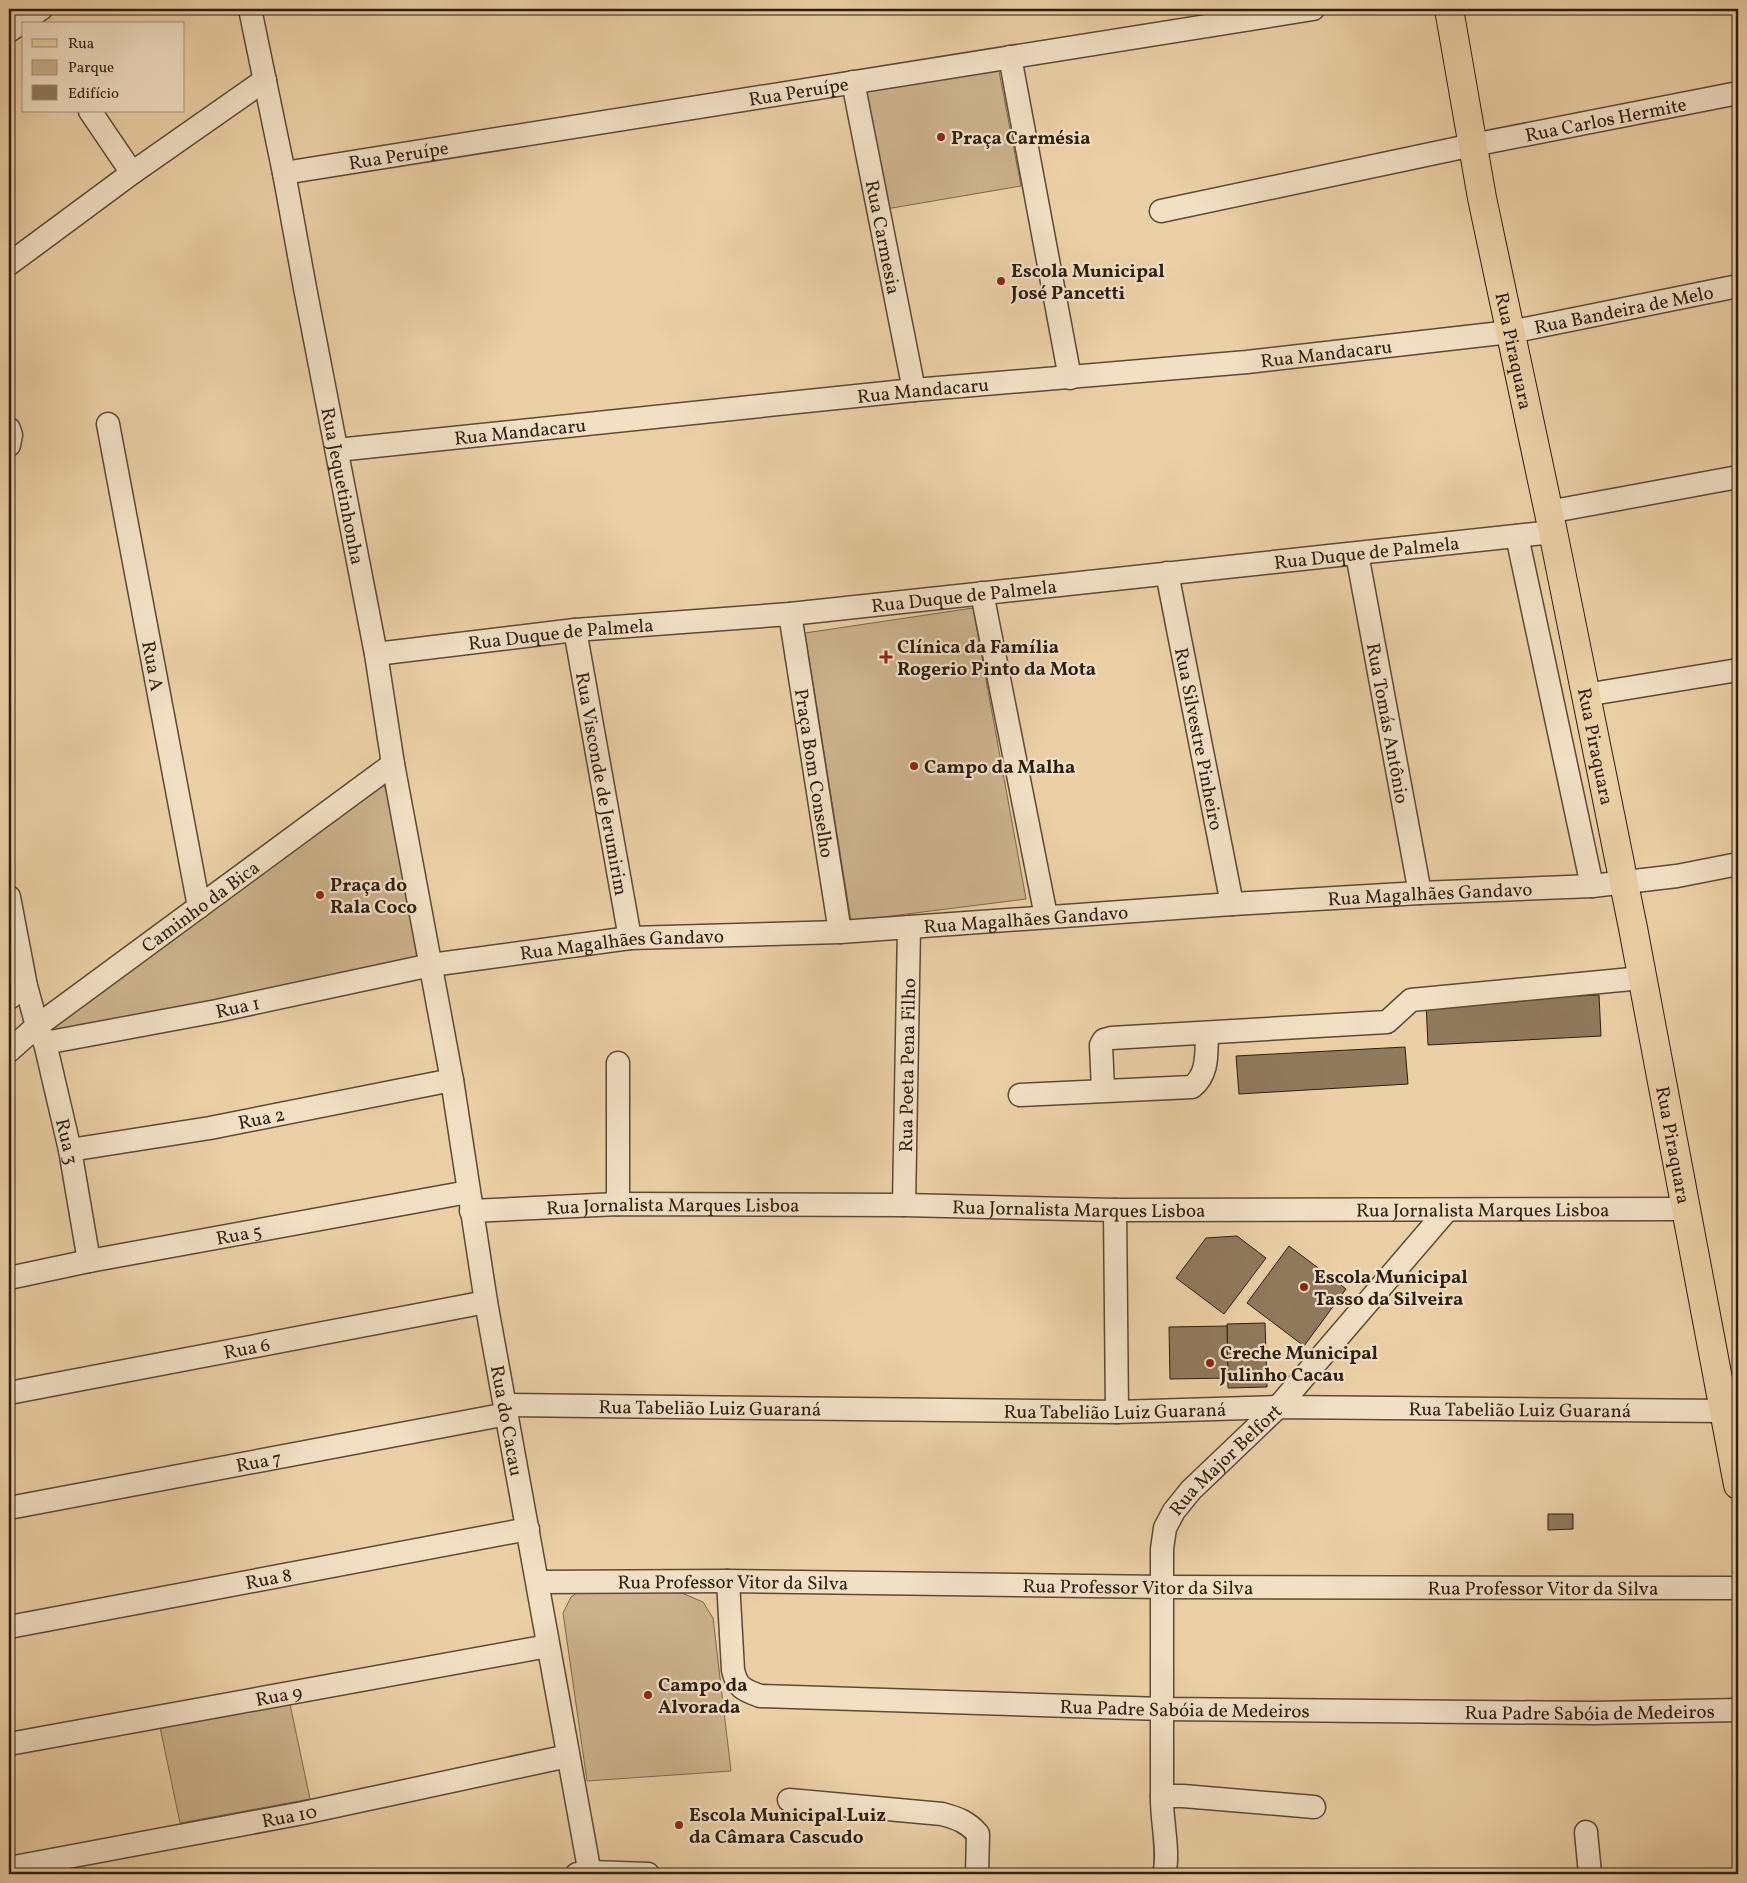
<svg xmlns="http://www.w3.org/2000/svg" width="1747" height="1883" font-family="Vollkorn,serif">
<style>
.green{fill:#cbb28c;stroke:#7c684c}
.building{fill:#907a5c;stroke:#2d1d0b}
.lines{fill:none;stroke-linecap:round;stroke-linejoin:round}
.minor-casing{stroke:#5c4a32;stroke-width:25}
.major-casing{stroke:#2d1d0b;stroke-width:30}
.minor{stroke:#f2e0c5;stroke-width:22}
.major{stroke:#ebd0a6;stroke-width:28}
.poi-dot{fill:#8f2418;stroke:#f2e0c5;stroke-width:2}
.labels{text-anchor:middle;stroke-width:4.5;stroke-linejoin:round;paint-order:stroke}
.street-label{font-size:19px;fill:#2d1d0b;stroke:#f2e0c5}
.poi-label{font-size:19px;font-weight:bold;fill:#2d1d0b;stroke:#f2e0c5;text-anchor:start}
</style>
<rect width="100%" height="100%" fill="#ebd0a6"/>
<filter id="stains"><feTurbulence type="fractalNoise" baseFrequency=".004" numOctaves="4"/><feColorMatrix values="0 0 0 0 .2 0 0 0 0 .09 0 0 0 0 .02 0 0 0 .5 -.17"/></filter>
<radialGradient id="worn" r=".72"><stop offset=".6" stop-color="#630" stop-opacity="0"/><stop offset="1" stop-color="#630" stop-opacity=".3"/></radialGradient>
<g class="green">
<polygon points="998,66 1021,186 886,209 860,88"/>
<polygon points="973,608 1026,899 851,921 805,633"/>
<polygon points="384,784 404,852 424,961 65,1033 50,1024"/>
<polygon points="584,1588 682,1593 703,1602 713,1618 731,1771 587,1781 563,1613 571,1597"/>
<polygon points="290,1704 310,1799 180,1823 160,1727"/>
</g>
<g class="building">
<polygon points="1599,995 1601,1036 1428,1045 1426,1003"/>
<polygon points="1405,1047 1408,1084 1239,1094 1236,1056"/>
<polygon points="1237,1236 1266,1258 1224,1314 1176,1278 1206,1238"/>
<polygon points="1289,1246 1346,1289 1304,1346 1247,1303"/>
<polygon points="1265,1323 1267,1387 1228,1388 1227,1324"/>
<polygon points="1227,1326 1228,1378 1170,1379 1169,1327"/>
<polygon points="1548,1514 1573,1514 1573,1529 1548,1530"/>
</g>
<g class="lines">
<g class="minor-casing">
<g id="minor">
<path id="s1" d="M250 9 284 173 305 288 376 654 393 764 452 1080 486 1302 590 1874"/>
<polyline points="9,31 41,9"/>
<polyline points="1010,57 1070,378"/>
<path id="s2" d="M853 82 914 390"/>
<polyline points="90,111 132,173"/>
<path id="s3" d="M284 173 1313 9"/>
<path id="s4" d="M1161 211 1473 145 1738 93"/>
<polyline points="9,264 132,173 265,80"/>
<path id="s5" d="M108 424 199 907"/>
<polyline points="9,429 11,435 9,445"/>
<path id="s6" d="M337 450 914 390 1247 362 1510 332 1738 286"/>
<polyline points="1548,512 1738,477"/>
<polyline points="1517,536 1592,886"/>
<path id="s7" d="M1357 554 1420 893"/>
<path id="s8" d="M1167 573 1232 904"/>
<polyline points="982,593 1046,916"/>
<path id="s9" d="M790 614 840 932"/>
<path id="s10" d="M575 630 630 938"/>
<path id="s11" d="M376 654 575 630 790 614 1553 532"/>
<polyline points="1585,695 1738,670"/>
<path id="s12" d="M9 897 26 986 37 1026 45 1043 70 1150 89 1261"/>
<polyline points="9,998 26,986"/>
<path id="s13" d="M45 1043 217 1011 431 965 630 938 840 932 1232 904 1420 893 1592 886 1677 876 1738 864"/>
<path id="s14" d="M9 1051 37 1026 393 764"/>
<polyline points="1103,1090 1101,1045 1104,1040 1111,1038 1387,1022 1411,1000 1642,978"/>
<path d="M1020 1095 1192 1087C1209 1074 1206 1052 1207 1033"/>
<path id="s15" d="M70 1150 210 1128 452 1080"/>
<polyline points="618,1204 618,1063"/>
<path id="s16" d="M904 1205 909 927"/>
<polyline points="1115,1210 1117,1412"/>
<path id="s17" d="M471 1211 618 1204 904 1205 1115 1210 1686 1209"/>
<path id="s18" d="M9 1278 89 1261 468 1192"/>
<path id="s19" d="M9 1393 486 1302"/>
<path id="s20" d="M505 1405 1117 1412 1278 1407 1724 1411"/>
<path id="s21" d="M9 1508 507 1414"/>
<path id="s22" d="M728 1581 733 1670C737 1688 744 1690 760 1696L1162 1709 1593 1713 1738 1710"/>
<path id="s23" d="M538 1582 728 1581 1162 1587 1738 1588"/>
<path id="s24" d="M9 1627 528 1529"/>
<path id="s25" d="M9 1744 548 1646"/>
<path id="s26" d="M1162 1796V1549L1165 1528 1174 1511 1191 1490 1278 1407 1447 1210"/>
<path d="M789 1800 942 1814C957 1818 968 1822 978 1834L977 1874"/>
<polyline points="1586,1832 1590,1874"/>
<path id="s27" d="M9 1868 303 1813 568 1756"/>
<polyline points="577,1874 590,1872 648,1874"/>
<path d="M1164 1874C1170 1853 1161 1819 1162 1796H1183L1314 1807"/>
</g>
</g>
<g class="major-casing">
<g id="major">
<path id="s28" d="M1449 9 1482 198 1553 532 1633 928 1738 1485"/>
</g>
</g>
<use href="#minor" class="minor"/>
<use href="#major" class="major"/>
</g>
<g class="poi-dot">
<circle cx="941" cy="137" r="5"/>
<circle cx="1001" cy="281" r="5"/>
<path d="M883.5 649.5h5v5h5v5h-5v5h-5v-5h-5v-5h5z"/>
<circle cx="914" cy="766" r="5"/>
<circle cx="320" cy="895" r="5"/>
<circle cx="1304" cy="1287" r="5"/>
<circle cx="1210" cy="1363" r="5"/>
<circle cx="648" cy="1695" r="5"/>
<circle cx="679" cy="1825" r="5"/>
</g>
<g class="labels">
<g class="street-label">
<text dy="7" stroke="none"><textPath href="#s3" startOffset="521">Rua Peruípe</textPath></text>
<text dy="7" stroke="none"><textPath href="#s4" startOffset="454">Rua Carlos Hermite</textPath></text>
<text dy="7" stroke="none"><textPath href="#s3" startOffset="116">Rua Peruípe</textPath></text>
<text dy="7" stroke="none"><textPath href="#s2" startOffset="158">Rua Carmesia</textPath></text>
<text dy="7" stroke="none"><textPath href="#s6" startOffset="1295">Rua Bandeira de Melo</textPath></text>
<text dy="7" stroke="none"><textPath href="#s28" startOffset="348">Rua Piraquara</textPath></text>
<text dy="7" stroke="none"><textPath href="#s6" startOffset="994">Rua Mandacaru</textPath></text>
<text dy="7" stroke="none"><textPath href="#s6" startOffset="589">Rua Mandacaru</textPath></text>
<text dy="7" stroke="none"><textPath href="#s6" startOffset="184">Rua Mandacaru</textPath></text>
<text dy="7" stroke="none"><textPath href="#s1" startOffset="486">Rua Jequetinhonha</textPath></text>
<text dy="7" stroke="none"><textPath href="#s11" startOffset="996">Rua Duque de Palmela</textPath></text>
<text dy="7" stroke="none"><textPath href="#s11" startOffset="591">Rua Duque de Palmela</textPath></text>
<text dy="7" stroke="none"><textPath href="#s11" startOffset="186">Rua Duque de Palmela</textPath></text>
<text dy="7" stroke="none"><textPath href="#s5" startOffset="246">Rua A</textPath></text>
<text dy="7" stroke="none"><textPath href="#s7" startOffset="172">Rua Tomás Antônio</textPath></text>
<text dy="7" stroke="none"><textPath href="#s8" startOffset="169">Rua Silvestre Pinheiro</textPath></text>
<text dy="7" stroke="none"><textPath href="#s28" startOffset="752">Rua Piraquara</textPath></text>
<text dy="7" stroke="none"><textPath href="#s9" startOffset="161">Praça Bom Conselho</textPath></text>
<text dy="7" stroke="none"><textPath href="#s10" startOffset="156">Rua Visconde de Jerumirim</textPath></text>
<text dy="7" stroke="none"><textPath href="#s13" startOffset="1396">Rua Magalhães Gandavo</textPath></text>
<text dy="7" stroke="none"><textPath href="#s14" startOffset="240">Caminho da Bica</textPath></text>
<text dy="7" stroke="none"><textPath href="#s13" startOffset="991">Rua Magalhães Gandavo</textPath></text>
<text dy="7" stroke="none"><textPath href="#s13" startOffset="586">Rua Magalhães Gandavo</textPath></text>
<text dy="7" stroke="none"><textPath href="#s13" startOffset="196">Rua 1</textPath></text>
<text dy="7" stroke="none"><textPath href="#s16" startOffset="140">Rua Poeta Pena Filho</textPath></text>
<text dy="7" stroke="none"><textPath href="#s15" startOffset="194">Rua 2</textPath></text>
<text dy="7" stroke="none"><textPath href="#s12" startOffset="252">Rua 3</textPath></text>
<text dy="7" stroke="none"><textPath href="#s28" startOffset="1158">Rua Piraquara</textPath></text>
<text dy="7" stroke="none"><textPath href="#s17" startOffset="202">Rua Jornalista Marques Lisboa</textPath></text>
<text dy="7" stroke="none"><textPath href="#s17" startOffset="608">Rua Jornalista Marques Lisboa</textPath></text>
<text dy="7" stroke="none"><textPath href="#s17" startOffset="1012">Rua Jornalista Marques Lisboa</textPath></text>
<text dy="7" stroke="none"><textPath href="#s18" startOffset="234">Rua 5</textPath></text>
<text dy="7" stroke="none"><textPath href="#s19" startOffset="242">Rua 6</textPath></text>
<text dy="7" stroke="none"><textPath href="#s20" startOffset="205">Rua Tabelião Luiz Guaraná</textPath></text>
<text dy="7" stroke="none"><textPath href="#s20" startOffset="610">Rua Tabelião Luiz Guaraná</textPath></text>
<text dy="7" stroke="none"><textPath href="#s20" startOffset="1015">Rua Tabelião Luiz Guaraná</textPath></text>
<text dy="7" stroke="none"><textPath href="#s1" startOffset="1435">Rua do Cacau</textPath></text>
<text dy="7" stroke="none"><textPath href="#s26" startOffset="360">Rua Major Belfort</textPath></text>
<text dy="7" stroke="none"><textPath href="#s21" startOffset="254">Rua 7</textPath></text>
<text dy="7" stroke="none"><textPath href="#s24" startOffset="264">Rua 8</textPath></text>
<text dy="7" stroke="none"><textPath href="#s23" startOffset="195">Rua Professor Vitor da Silva</textPath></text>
<text dy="7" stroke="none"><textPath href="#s23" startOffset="600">Rua Professor Vitor da Silva</textPath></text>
<text dy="7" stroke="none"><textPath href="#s23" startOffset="1005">Rua Professor Vitor da Silva</textPath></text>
<text dy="7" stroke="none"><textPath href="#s25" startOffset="274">Rua 9</textPath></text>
<text dy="7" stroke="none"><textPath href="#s22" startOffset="554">Rua Padre Sabóia de Medeiros</textPath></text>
<text dy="7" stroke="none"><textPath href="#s22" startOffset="959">Rua Padre Sabóia de Medeiros</textPath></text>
<text dy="7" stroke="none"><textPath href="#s27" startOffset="285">Rua 10</textPath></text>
</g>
<g class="poi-label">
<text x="951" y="144">Praça Carmésia</text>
<text x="1011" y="277">Escola Municipal<tspan x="1011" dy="22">José Pancetti</tspan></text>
<text x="897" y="653">Clínica da Família<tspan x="897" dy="22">Rogerio Pinto da Mota</tspan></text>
<text x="924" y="773">Campo da Malha</text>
<text x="330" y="891">Praça do<tspan x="330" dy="22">Rala Coco</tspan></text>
<text x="1314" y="1283">Escola Municipal<tspan x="1314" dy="22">Tasso da Silveira</tspan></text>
<text x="1220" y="1359">Creche Municipal<tspan x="1220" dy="22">Julinho Cacau</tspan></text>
<text x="658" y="1691">Campo da<tspan x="658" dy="22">Alvorada</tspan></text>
<text x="689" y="1821">Escola Municipal Luiz<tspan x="689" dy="22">da Câmara Cascudo</tspan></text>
</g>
</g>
<rect width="1747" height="1883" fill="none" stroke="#ebd0a6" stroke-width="30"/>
<rect x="10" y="10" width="1727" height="1863" fill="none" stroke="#2d1d0b" stroke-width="2.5"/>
<rect x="15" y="15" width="1717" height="1853" fill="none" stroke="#2d1d0b"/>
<rect x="22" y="22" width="162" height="90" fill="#f2e0c5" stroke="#a3927b"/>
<rect x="32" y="39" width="25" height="8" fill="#ebd0a6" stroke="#a3927b"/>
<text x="68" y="48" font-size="15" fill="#2d1d0b">Rua</text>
<rect x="32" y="60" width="25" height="15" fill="#cbb28c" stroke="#a3927b"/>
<text x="68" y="72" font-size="15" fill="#2d1d0b">Parque</text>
<rect x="32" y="85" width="25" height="15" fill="#907a5c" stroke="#a3927b"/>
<text x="68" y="98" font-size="15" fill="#2d1d0b">Edifício</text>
<rect width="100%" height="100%" filter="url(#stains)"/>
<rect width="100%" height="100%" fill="url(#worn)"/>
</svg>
